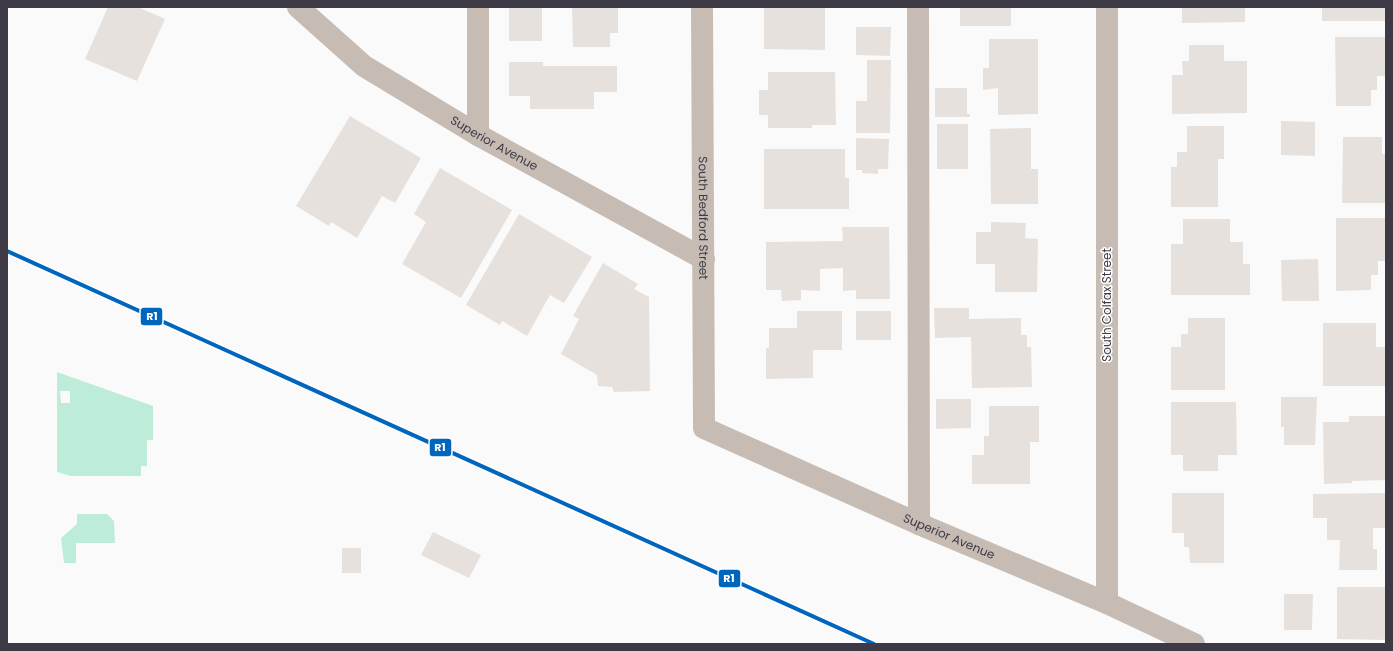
<svg xmlns="http://www.w3.org/2000/svg" width="1393" height="651" font-family="Poppins,sans-serif">
<style>
.green{fill:#bdedd8;fill-rule:evenodd}
.building{fill:#e7e1de}
.lines{fill:none;stroke-linecap:round;stroke-linejoin:round}
.minor{stroke:#c7bcb4;stroke-width:22}
.rail-1-casing{stroke:#fff;stroke-width:7}
.rail-1{stroke:#0065bd;stroke-width:4}
.labels{text-anchor:middle;stroke-width:3;stroke-linejoin:round;paint-order:stroke}
.street-label{font-size:12px;fill:#3d3a46;stroke:#fff}
.line-badge{stroke:#fff;stroke-width:1.5}
.badge-label{font-size:11px;text-anchor:middle;font-weight:bold;fill:#fff}
</style>
<rect width="100%" height="100%" fill="#fafafa"/>
<g class="green">
<path d="M57 372 153 406V440H147V466H141V476H71L57 472ZM60 391H70V403H61Z"/>
<polygon points="77,514 107,514 114,521 115,543 76,543 76,563 64,563 61,538 77,524"/>
</g>
<g class="building">
<polygon points="108,7 138,7 165,19 137,81 85,59"/>
<rect x="509" y="7" width="33" height="34"/>
<polygon points="572,7 618,7 618,33 610,33 610,47 573,47"/>
<polygon points="764,7 825,7 825,50 764,49"/>
<rect x="960" y="7" width="51" height="19"/>
<polygon points="1182,7 1245,7 1245,22 1182,23"/>
<rect x="1322" y="7" width="64" height="14"/>
<polygon points="856,27 891,27 890,56 856,55"/>
<polygon points="1335,37 1386,37 1386,76 1377,76 1377,90 1371,90 1371,106 1336,106"/>
<polygon points="989,39 1038,39 1038,114 998,115 998,88 983,90 983,68 989,68"/>
<polygon points="1189,45 1224,45 1224,61 1247,61 1247,113 1172,114 1172,75 1183,75 1182,61 1189,61"/>
<polygon points="867,60 891,60 890,133 856,133 856,101 867,101"/>
<polygon points="509,62 543,62 543,66 617,66 617,92 594,92 594,109 530,109 530,96 509,96"/>
<polygon points="768,72 835,72 836,125 812,125 812,128 768,128 768,115 759,115 759,90 768,90"/>
<polygon points="935,88 967,88 967,114 970,114 970,117 935,117"/>
<polygon points="350,116 421,158 395,203 382,196 357,238 331,222 329,226 296,206"/>
<polygon points="1281,121 1315,122 1315,156 1281,155"/>
<rect x="937" y="124" width="31" height="45"/>
<polygon points="1187,126 1224,126 1224,159 1218,159 1218,207 1171,207 1171,167 1177,167 1177,152 1187,152"/>
<polygon points="1031,128 1031,169 1038,169 1038,204 991,204 990,129"/>
<polygon points="1343,137 1382,137 1382,154 1386,154 1386,203 1342,203"/>
<polygon points="856,138 889,139 888,169 878,169 878,174 862,173 862,170 856,170"/>
<polygon points="764,149 845,149 845,178 849,178 849,209 764,209"/>
<polygon points="440,168 512,210 461,298 402,264 426,222 414,214"/>
<polygon points="519,214 592,257 564,303 550,295 527,336 502,321 500,325 466,305"/>
<polygon points="1336,218 1386,218 1386,261 1378,261 1378,275 1371,275 1371,290 1336,291"/>
<polygon points="1183,219 1230,219 1230,242 1243,242 1243,264 1250,264 1250,295 1171,295 1171,244 1183,244"/>
<polygon points="991,222 1026,223 1025,238 1038,239 1037,292 995,292 995,264 976,264 976,232 991,232"/>
<polygon points="842,227 889,227 890,299 856,299 856,290 843,291 843,268 820,269 820,291 801,290 801,300 782,301 781,290 766,290 766,242 843,241"/>
<polygon points="1318,259 1319,301 1282,301 1281,260"/>
<polygon points="603,263 638,284 634,289 649,297 650,391 614,392 612,387 598,386 597,375 561,354 579,319 573,316"/>
<polygon points="934,308 969,308 969,319 1021,318 1021,335 1027,335 1027,347 1031,347 1032,387 972,388 971,337 935,338"/>
<polygon points="797,311 842,311 842,350 813,350 813,378 766,379 766,348 769,348 769,328 797,328"/>
<rect x="856" y="311" width="35" height="29"/>
<polygon points="1188,318 1225,318 1225,390 1171,390 1171,347 1181,347 1181,334 1188,334"/>
<polygon points="1323,323 1376,323 1376,347 1386,347 1386,386 1323,386"/>
<polygon points="1281,397 1317,397 1315,445 1284,445 1284,427 1281,427"/>
<polygon points="936,399 971,399 971,428 936,429"/>
<polygon points="1171,402 1236,402 1237,455 1218,455 1218,471 1183,471 1183,455 1171,455"/>
<polygon points="989,406 1039,406 1039,442 1030,442 1030,484 972,484 972,455 984,455 984,436 989,436"/>
<polygon points="1349,416 1386,416 1386,480 1352,481 1352,483 1324,484 1323,422 1349,422"/>
<polygon points="1172,493 1224,493 1224,563 1190,563 1189,547 1184,547 1184,533 1172,533"/>
<polygon points="1386,493 1386,528 1373,528 1373,549 1377,549 1377,570 1339,570 1340,540 1327,540 1327,518 1313,518 1313,494"/>
<polygon points="433,532 481,555 469,578 421,555"/>
<rect x="342" y="548" width="19" height="25"/>
<polygon points="1337,587 1386,587 1386,640 1337,639"/>
<polygon points="1284,594 1313,594 1312,630 1284,630"/>
</g>
<g class="lines">
<g class="minor">
<path id="s1" d="M298 7 364 66 478 135 704 259"/>
<path id="s2" d="M702 7 704 428 919 524 1107 603 1194 644"/>
<polyline points="918,7 919,524"/>
<polyline points="1107,7 1107,603"/>
<polyline points="478,135 478,7"/>
</g>
<g class="rail-1-casing">
<polyline id="rail-1" points="7,251 874,644"/>
</g>
<use href="#rail-1" class="rail-1"/>
</g>
<g class="labels">
<g class="street-label">
<text dy="4" stroke="none"><textPath href="#s1" startOffset="240">Superior Avenue</textPath></text>
<text dy="4" stroke="none"><textPath href="#s2" startOffset="211">South Bedford Street</textPath></text>
<text transform="translate(1107 305) rotate(-90)" y="4">South Colfax Street</text>
<text dy="4" stroke="none"><textPath href="#s2" startOffset="689">Superior Avenue</textPath></text>
</g>
</g>
<g class="line-badge">
<rect x="140" y="307" width="23" height="19" rx="4" fill="#0065bd"/>
<rect x="429" y="438" width="23" height="19" rx="4" fill="#0065bd"/>
<rect x="718" y="569" width="23" height="19" rx="4" fill="#0065bd"/>
</g>
<g class="badge-label">
<text x="152" y="320">R1</text>
<text x="440" y="451">R1</text>
<text x="729" y="582">R1</text>
</g>
<rect width="1393" height="651" fill="none" stroke="#3d3a46" stroke-width="16"/>
</svg>
